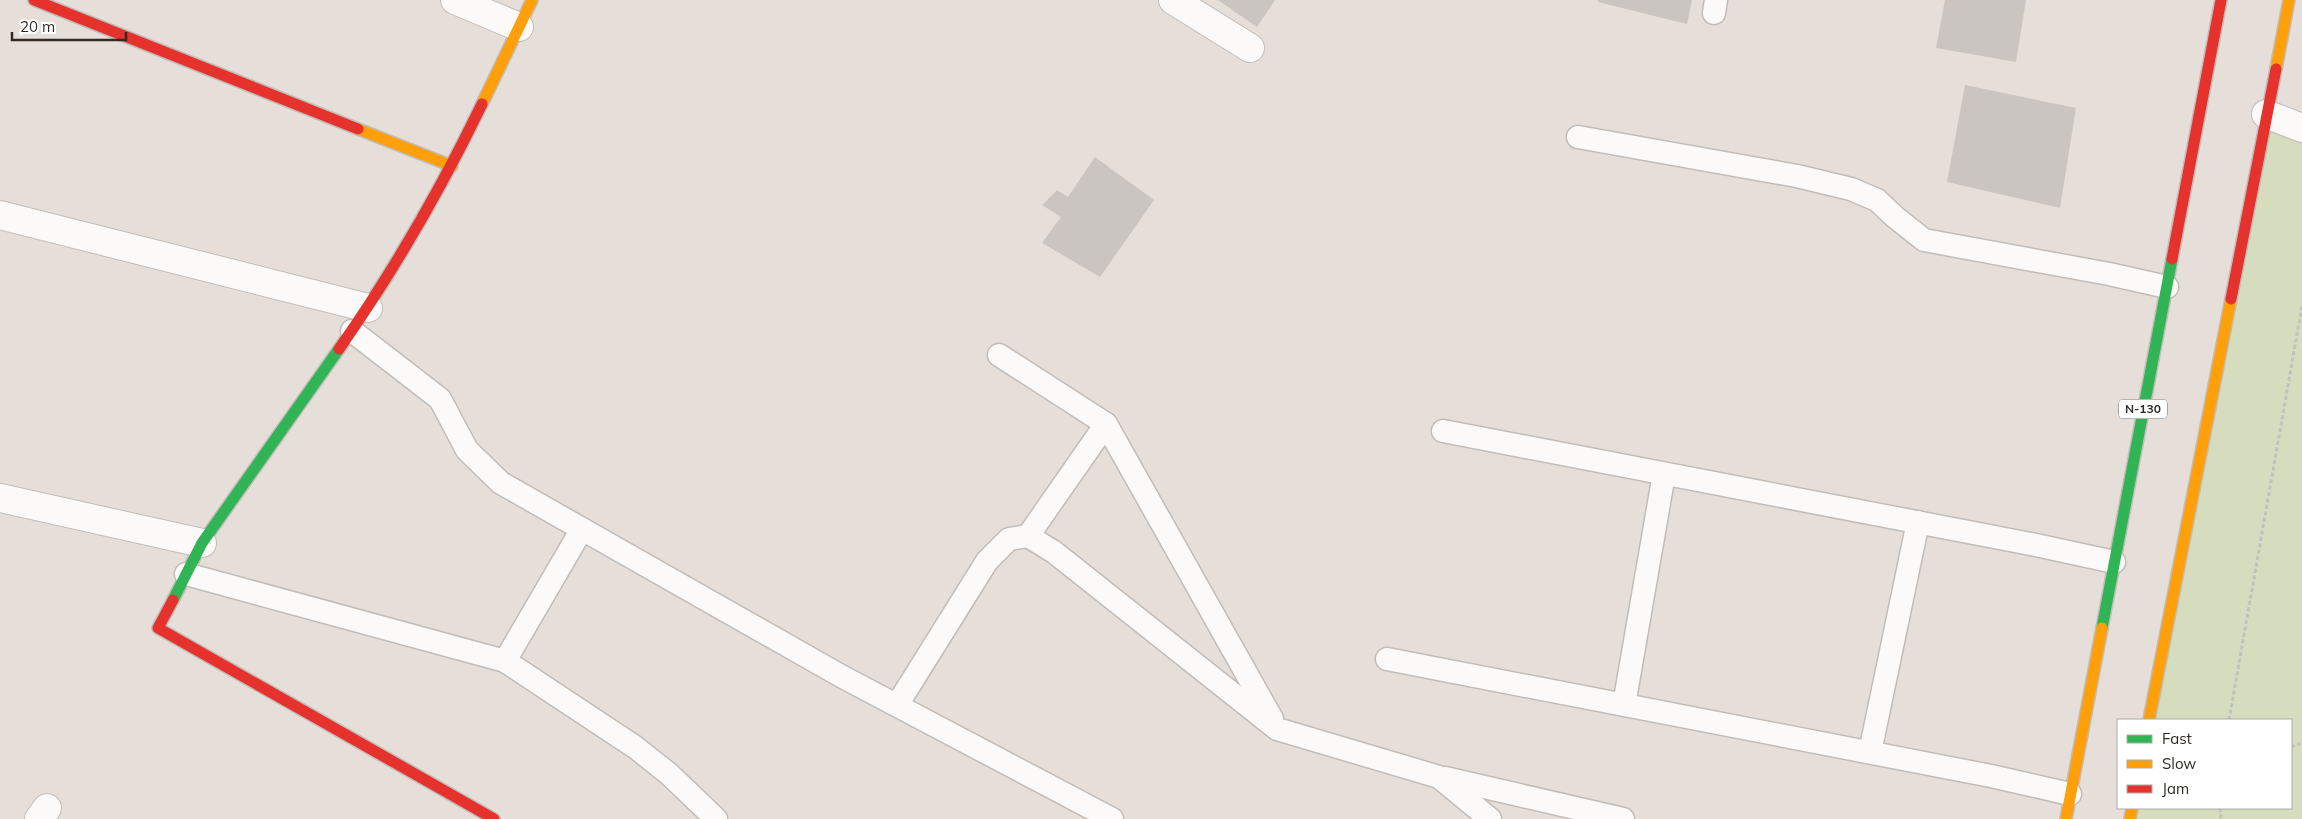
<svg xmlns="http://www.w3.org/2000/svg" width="2302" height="819" font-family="Mulish,sans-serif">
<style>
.green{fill:#d6ddbf}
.building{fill:#cac5c0}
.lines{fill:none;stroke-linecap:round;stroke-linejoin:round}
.lane-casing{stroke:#c2bcb8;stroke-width:25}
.street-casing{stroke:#c2bcb8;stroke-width:30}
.fast-casing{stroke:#c2bcb8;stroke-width:14}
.slow-casing{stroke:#c2bcb8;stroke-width:14}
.jam-casing{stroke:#c2bcb8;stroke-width:14}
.path{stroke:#c3c0bf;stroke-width:3;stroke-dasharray:4 2.5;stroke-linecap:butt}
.lane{stroke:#fbfaf9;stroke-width:22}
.street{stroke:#fbfaf9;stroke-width:28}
.fast{stroke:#30b455;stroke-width:11}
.slow{stroke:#ff9f0a;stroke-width:11}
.jam{stroke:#e5322d;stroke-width:11}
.labels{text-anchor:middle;stroke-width:4;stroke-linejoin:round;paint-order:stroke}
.shield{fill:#fff;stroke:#6d6a66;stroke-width:1}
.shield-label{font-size:12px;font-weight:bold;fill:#2f2a25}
</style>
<rect width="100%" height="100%" fill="#e6dfd9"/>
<polygon class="green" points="2266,114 2302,127 2302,819 2131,819 2133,808 2291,808 2291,720 2150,720"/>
<g class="building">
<polygon points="1218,0 1275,0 1257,27"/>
<polygon points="1598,0 1692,0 1687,24 1598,2"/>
<polygon points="1945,0 2026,0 2016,62 1936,48"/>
<polygon points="1965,85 2076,108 2060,208 1947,182"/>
<polygon points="1095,157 1154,200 1100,277 1042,243 1061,217 1042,205 1057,190 1068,197"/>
</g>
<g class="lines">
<g class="lane-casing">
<g id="lane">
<polyline points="1714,13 1716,0"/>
<polyline points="1578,137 1797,176 1851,189 1877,200 1895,217 1924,240 2109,274 2167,287"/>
<polyline points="352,331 440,399 467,450 501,483 841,676 1112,819"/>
<polyline points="999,355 1106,424 1272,719"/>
<polyline points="1443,431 2036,545 2114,562"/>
<polyline points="1028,536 1106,424"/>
<polyline points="186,574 505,661 635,747 669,774 716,819"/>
<polyline points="1387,659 1991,776 2070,794"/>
<polyline points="505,661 582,529"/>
<polyline points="897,705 987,561 1009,539 1028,536 1054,552 1277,729 1439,777 1490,819"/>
<polyline points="1624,705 1664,474"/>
<polyline points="1870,752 1918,522"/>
<polyline points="1445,778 1623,819"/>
</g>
</g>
<g class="street-casing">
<g id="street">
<polyline points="455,0 519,27"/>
<polyline points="1173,0 1250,48"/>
<polyline points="2266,114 2302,128"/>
<polyline points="0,215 368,308"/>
<polyline points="0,498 202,543"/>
<polyline points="39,819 47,808"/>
</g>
</g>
<g class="fast-casing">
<g id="fast">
<polyline points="173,600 202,543 339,349"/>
<polyline points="2102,628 2172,259"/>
</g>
</g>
<g class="slow-casing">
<g id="slow">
<polyline points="2276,69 2289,0"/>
<polyline points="482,104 532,0"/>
<polyline points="358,129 452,166"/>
<polyline points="2149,720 2231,299"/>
<polyline points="2066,819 2102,628"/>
<polyline points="2130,819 2132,808"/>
</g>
</g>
<g class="jam-casing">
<g id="jam">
<polyline points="34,0 358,129"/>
<polyline points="2172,259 2221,0"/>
<polyline points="2231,299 2276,69"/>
<path d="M339 349C393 272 441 189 482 104"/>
<polyline points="173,600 158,628 494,819"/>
</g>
</g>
<g class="path">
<polyline points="2229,720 2302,306"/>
<polyline points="2291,747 2302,743"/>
<polyline points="2220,808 2221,819"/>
</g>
<use href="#lane" class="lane"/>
<use href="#street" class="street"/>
<use href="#fast" class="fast"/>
<use href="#slow" class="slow"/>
<use href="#jam" class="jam"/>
</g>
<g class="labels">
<rect class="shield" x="2119" y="399.5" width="48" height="19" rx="4"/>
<g class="shield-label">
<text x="2143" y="413">N-130</text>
</g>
</g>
<rect x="2117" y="719" width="175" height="90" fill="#ffffff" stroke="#acaaa8"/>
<rect x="2127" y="735" width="25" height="8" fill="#30b455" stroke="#acaaa8"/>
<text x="2162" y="744" font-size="15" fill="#2f2a25">Fast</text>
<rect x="2127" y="760" width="25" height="8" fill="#ff9f0a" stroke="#acaaa8"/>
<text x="2162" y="769" font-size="15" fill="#2f2a25">Slow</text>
<rect x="2127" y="785" width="25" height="8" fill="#e5322d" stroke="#acaaa8"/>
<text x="2162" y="794" font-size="15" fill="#2f2a25">Jam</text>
<path d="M12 32v8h114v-8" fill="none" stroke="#2f2a25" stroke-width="2.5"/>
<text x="20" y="32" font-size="15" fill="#2f2a25" stroke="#ffffff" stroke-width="4" paint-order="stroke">20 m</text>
</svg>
